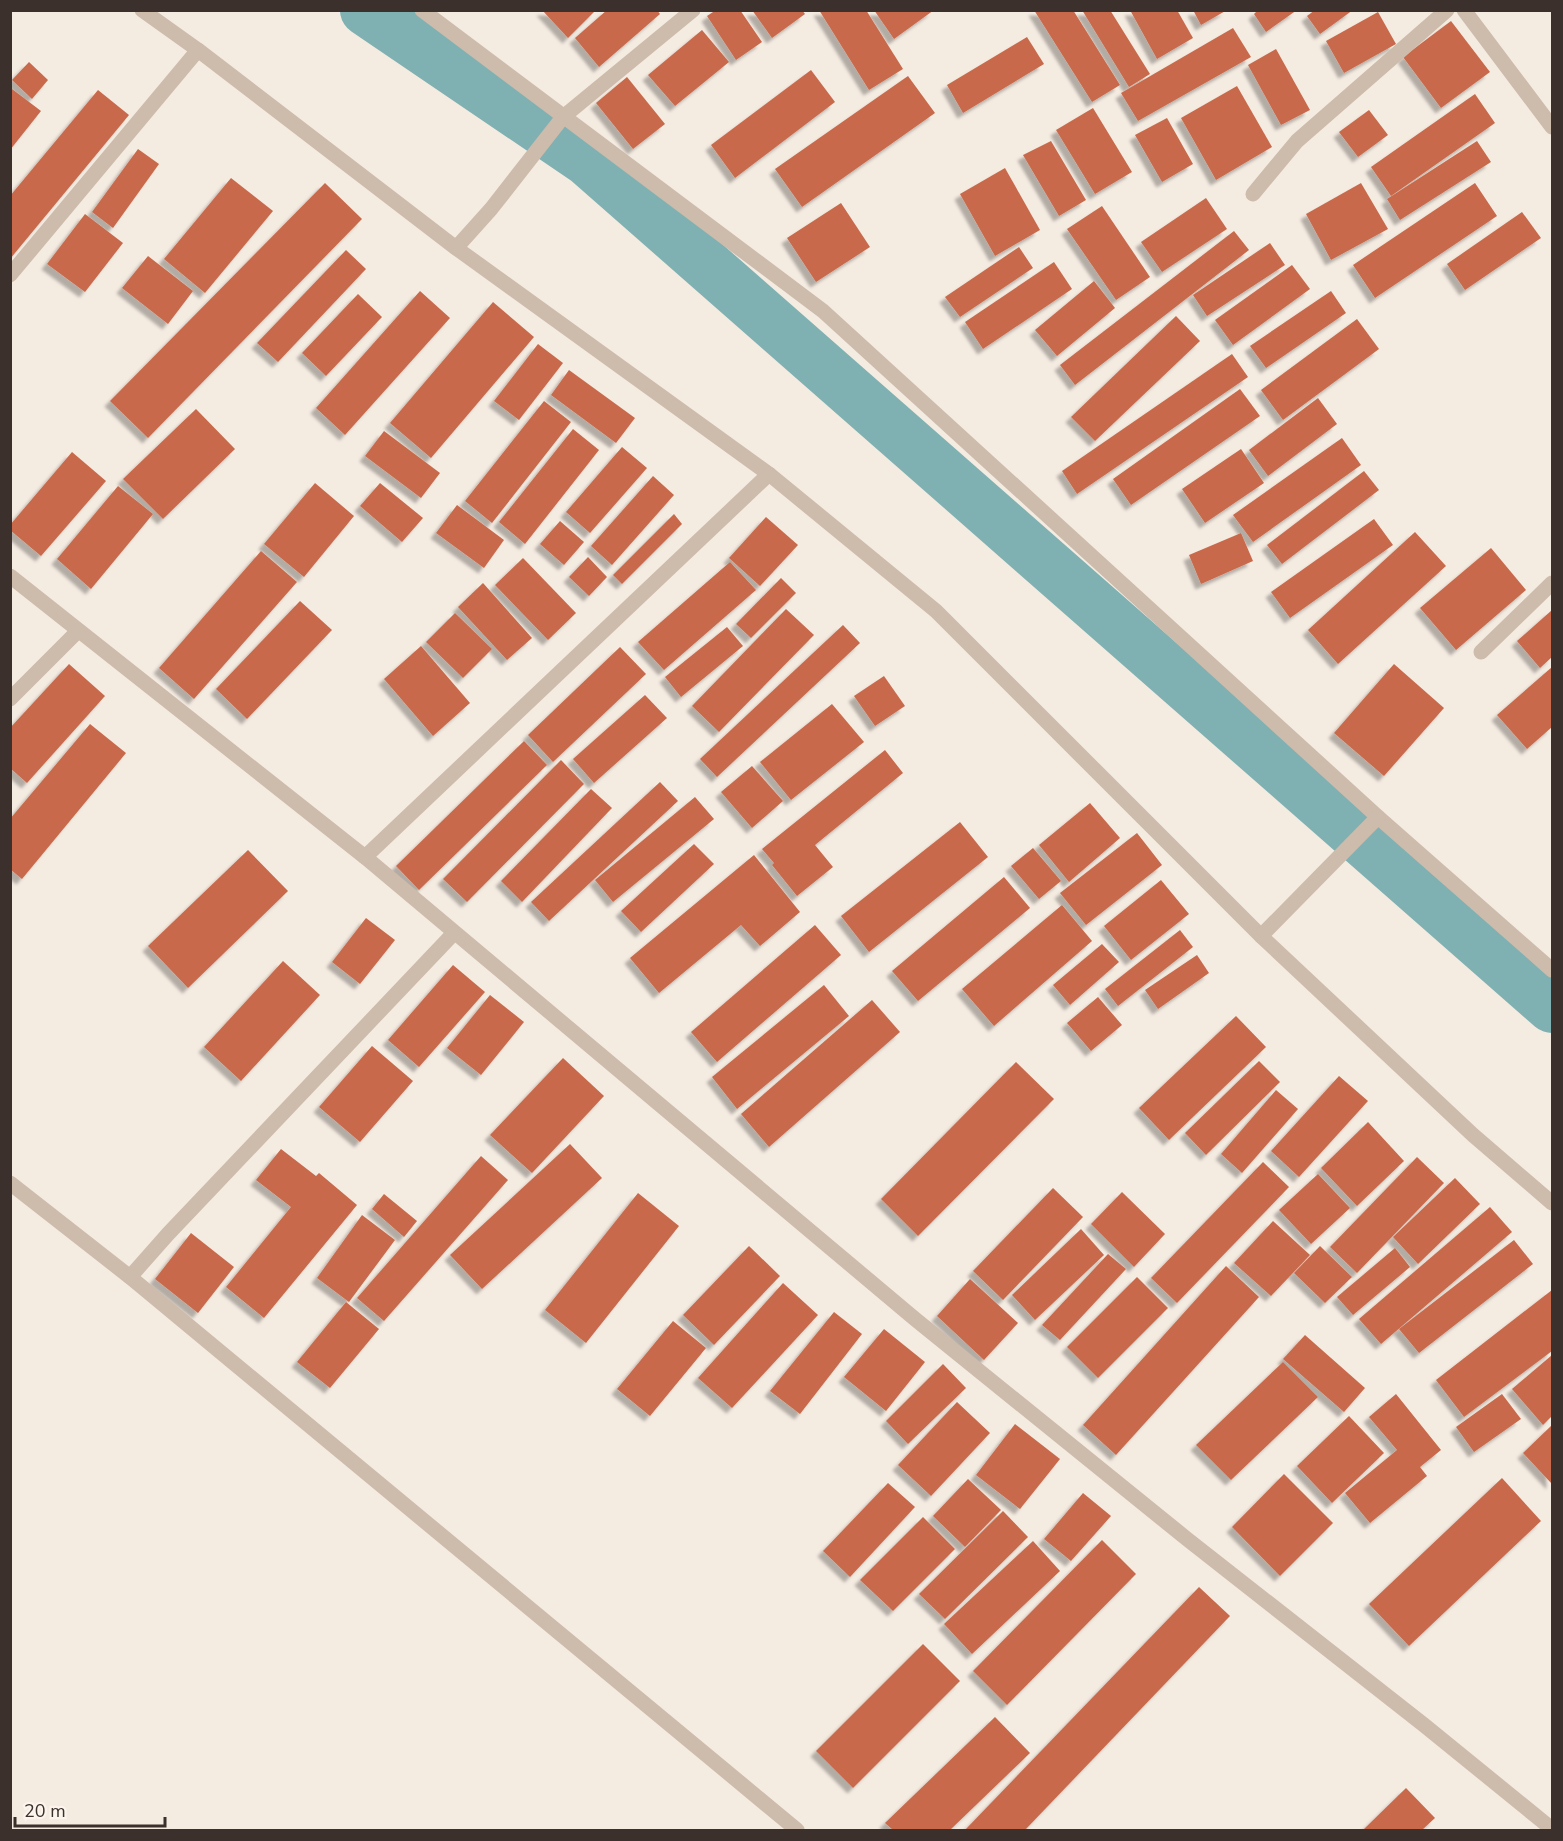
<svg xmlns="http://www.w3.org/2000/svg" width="1563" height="1841" font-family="'Nunito Sans',sans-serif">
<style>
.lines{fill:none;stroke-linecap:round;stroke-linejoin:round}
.canal{stroke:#7fb0b2;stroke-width:52}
.building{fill:#c8694b;filter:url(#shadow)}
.minor{stroke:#cdbbac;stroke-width:15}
</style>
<defs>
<filter id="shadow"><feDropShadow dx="-5.5" dy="5.5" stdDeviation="1.5" flood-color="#0004"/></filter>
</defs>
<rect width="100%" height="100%" fill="#f4ebe1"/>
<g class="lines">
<polyline class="canal" points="366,10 587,160 1552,1007"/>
</g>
<g class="building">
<polygon points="542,10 596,10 568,38"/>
<polygon points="607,10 657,10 660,14 599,67 575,38"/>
<polygon points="716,10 740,10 762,42 736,60 707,16"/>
<polygon points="752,10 802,10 805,14 772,38"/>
<polygon points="819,10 866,10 903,69 869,90"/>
<polygon points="874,10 934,10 894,39"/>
<polygon points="1034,10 1073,10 1120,85 1092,102"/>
<polygon points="1082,10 1110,10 1150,74 1129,87"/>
<polygon points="1130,10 1177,10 1193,38 1157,59"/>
<polygon points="1193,10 1227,10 1201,25"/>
<polygon points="1258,10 1297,10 1266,32 1254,14"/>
<polygon points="1315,10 1353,10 1320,34 1307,16"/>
<polygon points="1378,12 1396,44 1344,73 1326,41"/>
<polygon points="1451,21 1490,72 1441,108 1403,57"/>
<polygon points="1233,28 1251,57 1138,121 1121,93"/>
<polygon points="702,30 729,62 675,106 648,75"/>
<polygon points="1027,37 1044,64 963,113 947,85"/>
<polygon points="1276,49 1310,110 1281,125 1248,65"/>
<polygon points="29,62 48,80 32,99 12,80"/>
<polygon points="811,70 835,102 735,178 711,145"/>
<polygon points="908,76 935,113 802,207 775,169"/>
<polygon points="627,77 665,124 633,149 596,103"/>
<polygon points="1237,86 1272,147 1216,180 1181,118"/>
<polygon points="12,89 41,111 10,150 10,91"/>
<polygon points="98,90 129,115 10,259 10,196"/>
<polygon points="1475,94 1495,123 1391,196 1371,167"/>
<polygon points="1093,108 1132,172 1095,194 1056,130"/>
<polygon points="1369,110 1388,135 1358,157 1339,132"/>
<polygon points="1167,118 1193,164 1162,182 1135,135"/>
<polygon points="1051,141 1086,200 1059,216 1023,155"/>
<polygon points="1477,141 1491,162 1400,220 1387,199"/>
<polygon points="138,149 159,164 113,228 92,212"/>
<polygon points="1005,168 1040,230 995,256 960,194"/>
<polygon points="231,178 273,211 205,293 164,259"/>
<polygon points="325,183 362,219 148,438 110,401"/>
<polygon points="1361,183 1388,229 1331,260 1306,214"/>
<polygon points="1475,183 1497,216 1375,298 1353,265"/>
<polygon points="1206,198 1227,229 1162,272 1141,242"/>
<polygon points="841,203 870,247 816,282 787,238"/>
<polygon points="1102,206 1150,277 1116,300 1067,229"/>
<polygon points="1522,212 1541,238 1465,290 1447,264"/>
<polygon points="85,214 123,243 85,292 47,264"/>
<polygon points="1234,231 1249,250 1075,385 1060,365"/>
<polygon points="1270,243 1285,265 1207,316 1193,295"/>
<polygon points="1019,247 1033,268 960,317 945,297"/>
<polygon points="346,250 366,269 278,362 257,343"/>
<polygon points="148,256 193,291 168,324 122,288"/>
<polygon points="1054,262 1072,289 983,349 965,322"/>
<polygon points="1292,265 1310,289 1233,345 1215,320"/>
<polygon points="1094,281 1115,308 1057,356 1035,330"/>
<polygon points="420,291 450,318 345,435 316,408"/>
<polygon points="1331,291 1346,313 1266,368 1250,346"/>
<polygon points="358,294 382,317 326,376 302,353"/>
<polygon points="493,302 534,337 431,458 390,423"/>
<polygon points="1176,316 1200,341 1095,441 1071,417"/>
<polygon points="1357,319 1379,349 1283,420 1261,390"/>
<polygon points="538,344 563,363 519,420 494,401"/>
<polygon points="1232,354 1248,377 1077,494 1062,471"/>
<polygon points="569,370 635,418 616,443 551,395"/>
<polygon points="1240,389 1260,416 1131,505 1113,479"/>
<polygon points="1318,398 1337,424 1268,476 1249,450"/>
<polygon points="544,401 571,422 492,523 465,501"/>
<polygon points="196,409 235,449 163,519 123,479"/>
<polygon points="573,429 599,450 525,544 499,522"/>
<polygon points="384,431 440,473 421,498 365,456"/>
<polygon points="1342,438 1361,465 1253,542 1233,515"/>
<polygon points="622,447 647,468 590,533 566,512"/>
<polygon points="1241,449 1264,483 1205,523 1182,489"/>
<polygon points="72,452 106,481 41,556 10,530 10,525"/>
<polygon points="1364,471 1379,490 1282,564 1267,545"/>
<polygon points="653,476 674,495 612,565 591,546"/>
<polygon points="315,483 354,516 304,577 264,544"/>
<polygon points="380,483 423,518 402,542 360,506"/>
<polygon points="118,486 153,514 91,589 57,559"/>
<polygon points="457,505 504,540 484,568 436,533"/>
<polygon points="674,514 682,524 622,584 613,575"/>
<polygon points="766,517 798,545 760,586 729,558"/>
<polygon points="1374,519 1393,545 1290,618 1271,592"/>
<polygon points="560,521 584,542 564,565 540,544"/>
<polygon points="1415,532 1446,566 1338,664 1308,630"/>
<polygon points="1241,533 1253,561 1201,584 1189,555"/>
<polygon points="1491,548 1526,590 1456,650 1420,608"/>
<polygon points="261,551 297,582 194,699 159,668"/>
<polygon points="588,557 607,577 589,596 569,577"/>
<polygon points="523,558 576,613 548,640 495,585"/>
<polygon points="730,562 756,590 664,670 638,642"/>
<polygon points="781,578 796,593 751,638 736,624"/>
<polygon points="483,583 532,638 507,660 458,607"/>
<polygon points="300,601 332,630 247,719 216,689"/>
<polygon points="786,609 814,635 719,732 692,706"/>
<polygon points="1552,610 1552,657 1540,668 1517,641"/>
<polygon points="455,613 492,649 463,678 426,642"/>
<polygon points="843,625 860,643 717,777 700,759"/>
<polygon points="727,627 743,646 681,697 665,677"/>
<polygon points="421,646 470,703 433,736 384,679"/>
<polygon points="620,647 646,674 553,762 528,735"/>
<polygon points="69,664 105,696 27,783 10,768 10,728"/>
<polygon points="1394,664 1444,708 1384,776 1334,733"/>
<polygon points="1552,667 1552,727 1527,749 1497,715"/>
<polygon points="884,676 905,706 875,726 854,696"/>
<polygon points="645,695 667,718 594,783 573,759"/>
<polygon points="832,704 864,742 791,800 760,762"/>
<polygon points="90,724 126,753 22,879 10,869 10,819"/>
<polygon points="524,741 547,765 419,890 396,866"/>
<polygon points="885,750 903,773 815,845 833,867 797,896 772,865 774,863 762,849"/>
<polygon points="561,760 584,784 467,902 443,879"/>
<polygon points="752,766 783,801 752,828 721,792"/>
<polygon points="660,782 678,801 549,921 531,902"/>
<polygon points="591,789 612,808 522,902 501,881"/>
<polygon points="695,797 714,819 613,902 595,880"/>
<polygon points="1090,803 1120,838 1069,882 1039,845"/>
<polygon points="960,822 988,857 869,952 841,916"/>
<polygon points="1137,833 1162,865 1086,925 1060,893"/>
<polygon points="694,844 714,864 641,932 621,911"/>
<polygon points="1033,848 1061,881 1039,899 1011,866"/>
<polygon points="248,850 288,891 188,988 148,946"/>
<polygon points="754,855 800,912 760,946 741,925 659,993 630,958"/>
<polygon points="1004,877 1030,908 918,1001 892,971"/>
<polygon points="1161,880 1189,914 1131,960 1104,926"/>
<polygon points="1062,905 1092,941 994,1026 962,989"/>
<polygon points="366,918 395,940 360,984 332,962"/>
<polygon points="815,925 841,955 717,1062 691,1032"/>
<polygon points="1180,930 1193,947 1118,1006 1105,989"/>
<polygon points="1102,944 1119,962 1070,1005 1053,985"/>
<polygon points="1197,955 1209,973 1158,1009 1145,990"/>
<polygon points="283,961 320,995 241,1081 204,1047"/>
<polygon points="453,965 485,992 419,1067 388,1040"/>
<polygon points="824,985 849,1016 737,1109 712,1077"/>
<polygon points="490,995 524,1022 481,1075 447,1048"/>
<polygon points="1098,997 1122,1025 1091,1051 1067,1023"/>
<polygon points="872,1000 900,1032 769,1147 741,1114"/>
<polygon points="1236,1016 1266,1047 1169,1140 1139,1108"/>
<polygon points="372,1046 413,1081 360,1142 319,1107"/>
<polygon points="563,1058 604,1096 532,1173 490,1135"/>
<polygon points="1259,1061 1280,1082 1206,1155 1185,1133"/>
<polygon points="1016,1062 1054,1099 918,1236 881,1199"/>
<polygon points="1339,1076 1368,1101 1299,1177 1271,1151"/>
<polygon points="1276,1090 1298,1109 1242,1173 1221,1154"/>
<polygon points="1368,1122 1404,1161 1357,1206 1321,1168"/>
<polygon points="570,1144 602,1178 482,1289 450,1255"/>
<polygon points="281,1149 316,1176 319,1173 357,1205 264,1318 226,1287 291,1207 256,1180"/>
<polygon points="481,1156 508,1180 384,1321 357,1298"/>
<polygon points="1417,1157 1444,1183 1357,1273 1330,1247"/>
<polygon points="1263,1162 1289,1187 1177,1303 1151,1278"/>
<polygon points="1318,1174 1350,1208 1311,1244 1279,1210"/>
<polygon points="1455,1178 1480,1204 1418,1264 1393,1237"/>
<polygon points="1053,1188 1083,1217 1003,1300 973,1271"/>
<polygon points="1122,1192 1165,1234 1134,1267 1091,1224"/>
<polygon points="638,1193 679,1226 586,1343 545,1310"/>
<polygon points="384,1194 417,1221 404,1237 372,1209"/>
<polygon points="1490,1207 1512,1232 1381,1344 1359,1319"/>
<polygon points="362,1215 395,1240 349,1302 317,1278"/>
<polygon points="1273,1221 1310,1255 1271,1296 1234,1263"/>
<polygon points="1081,1229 1104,1255 1035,1320 1012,1295"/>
<polygon points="191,1233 234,1267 198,1313 155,1279"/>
<polygon points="1514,1240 1533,1264 1419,1353 1399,1329"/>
<polygon points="749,1246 780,1276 714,1345 683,1315"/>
<polygon points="1320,1246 1352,1277 1325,1303 1294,1273"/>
<polygon points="1395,1248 1410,1267 1353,1315 1337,1297"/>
<polygon points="1108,1254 1126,1269 1060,1340 1042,1325"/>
<polygon points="1226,1266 1259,1297 1116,1455 1083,1425"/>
<polygon points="1137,1277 1168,1308 1098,1378 1067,1347"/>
<polygon points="970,1279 1018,1323 984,1360 937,1316"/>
<polygon points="783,1283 818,1315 732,1408 698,1378"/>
<polygon points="1552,1290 1552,1351 1464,1417 1436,1380"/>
<polygon points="346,1302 379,1329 330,1388 297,1362"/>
<polygon points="834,1312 862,1334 800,1414 770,1391"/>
<polygon points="673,1321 706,1348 650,1416 617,1389"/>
<polygon points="884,1329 925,1362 886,1411 844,1377"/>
<polygon points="1305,1335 1365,1388 1344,1412 1283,1359"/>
<polygon points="1552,1355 1552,1416 1543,1425 1512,1389"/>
<polygon points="1283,1362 1318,1397 1231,1480 1196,1445"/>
<polygon points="943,1364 966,1388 908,1444 886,1421"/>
<polygon points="1396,1394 1441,1450 1420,1467 1427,1476 1370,1523 1345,1493 1397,1450 1369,1417"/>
<polygon points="1502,1394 1521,1419 1474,1452 1456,1427"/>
<polygon points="957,1402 990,1433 931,1496 898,1465"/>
<polygon points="1349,1416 1384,1453 1332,1503 1297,1466"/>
<polygon points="1015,1424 1060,1459 1020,1509 976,1475"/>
<polygon points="1552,1425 1552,1484 1523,1453"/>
<polygon points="1284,1474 1333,1523 1280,1576 1232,1527"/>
<polygon points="1502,1478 1541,1521 1409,1646 1369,1604"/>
<polygon points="968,1479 1001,1510 965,1547 933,1516"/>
<polygon points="888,1483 915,1507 850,1577 823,1551"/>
<polygon points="1083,1493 1111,1516 1071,1561 1044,1539"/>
<polygon points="1003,1511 1028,1537 945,1619 919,1594"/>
<polygon points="923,1517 955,1549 893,1611 860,1580"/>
<polygon points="1102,1540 1136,1574 1007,1705 973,1671"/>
<polygon points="1033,1541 1060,1571 972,1654 944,1624"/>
<polygon points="1199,1587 1230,1616 1025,1830 965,1830"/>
<polygon points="923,1644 960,1681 853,1788 816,1751"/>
<polygon points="995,1717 1030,1753 950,1830 893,1830 885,1823"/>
<polygon points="1406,1788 1435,1818 1422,1830 1363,1830"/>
</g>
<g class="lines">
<g class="minor">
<polyline points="142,10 198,50 456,248 769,474 936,611 1261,936 1473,1135 1552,1203"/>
<polyline points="422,10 823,311 1378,817 1552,970"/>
<polyline points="1464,10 1552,127"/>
<polyline points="1253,194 1297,141 1447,10"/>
<polyline points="456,248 491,209 563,117 693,10"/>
<polyline points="10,275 198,50"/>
<polyline points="10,576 365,857 915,1319 1187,1539 1424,1725 1552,1829"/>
<polyline points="1481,652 1552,583"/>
<polyline points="10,699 78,631"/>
<polyline points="365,857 769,474"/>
<polyline points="1261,936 1378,817"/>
<polyline points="10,1183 130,1277 797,1830"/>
<polyline points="130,1277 168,1234 454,933"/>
</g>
</g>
<rect width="1563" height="1841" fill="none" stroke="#3b302b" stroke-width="24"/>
<path d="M15 1817v9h150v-9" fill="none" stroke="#3b302b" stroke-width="3"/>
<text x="24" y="1817" font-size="18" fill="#3b302b" stroke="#fbf5ee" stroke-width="4.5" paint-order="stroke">20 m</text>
</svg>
